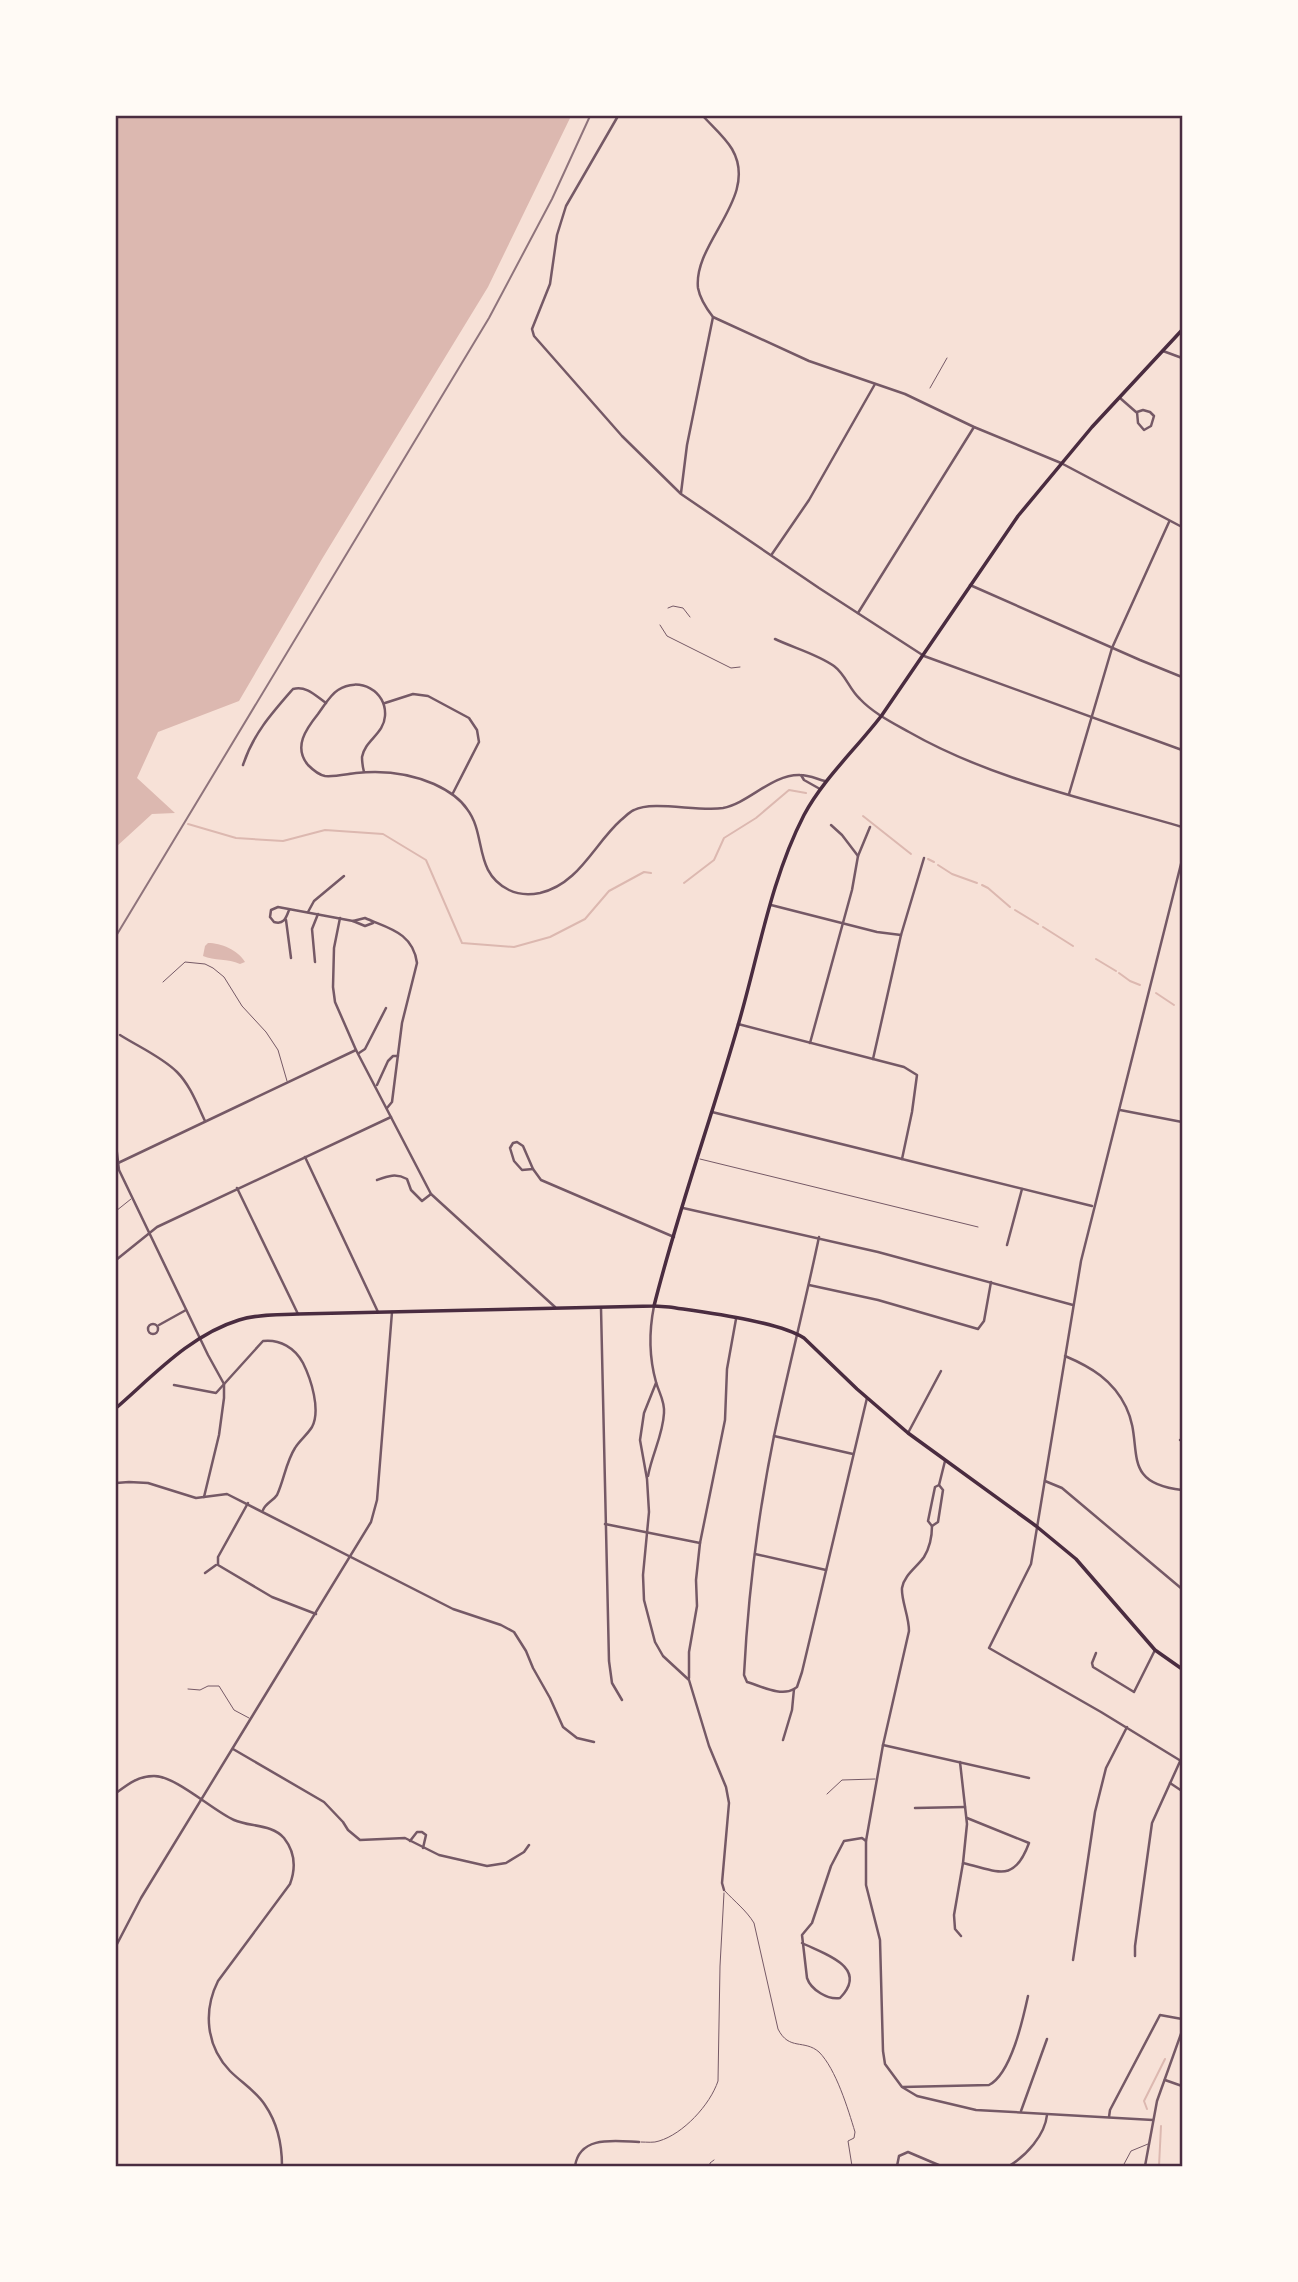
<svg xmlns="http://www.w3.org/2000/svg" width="1298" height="2282" font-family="Manrope,sans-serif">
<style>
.water{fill:#dcb8b0}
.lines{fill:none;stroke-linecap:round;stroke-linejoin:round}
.stream{stroke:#dcb8b0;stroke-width:2}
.service{stroke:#755966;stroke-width:1}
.minor{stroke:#755966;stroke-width:2.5}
.tertiary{stroke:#755966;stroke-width:2.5}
.secondary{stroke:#4a2c40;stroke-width:3.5}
.primary{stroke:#4a2c40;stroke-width:3.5}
.rail{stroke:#8f747c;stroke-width:2}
.neatline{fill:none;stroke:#4a2c40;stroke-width:2.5}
</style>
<rect width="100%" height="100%" fill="#f7e1d7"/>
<g class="water">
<polygon points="116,116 571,116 488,287 322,559 239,701 158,732 137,778 175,813 152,814 116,847"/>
<path d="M208 943C221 943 238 950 245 962L240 964C228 958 214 961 203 956L205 946Z"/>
</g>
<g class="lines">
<g class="stream">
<polyline points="863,816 911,854"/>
<polyline points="188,824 236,838 283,841 325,830 383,834 426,860 462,943 514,947 550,937 585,919 609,891 644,872 651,873"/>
<polyline points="928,859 934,862"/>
<polyline points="938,865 952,874 977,883"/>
<polyline points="684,883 714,860 724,838 756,818 789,790 806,793"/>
<polyline points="982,885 988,888 1010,907"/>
<polyline points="1015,910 1038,924"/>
<polyline points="1043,927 1073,946"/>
<polyline points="1096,959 1116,971"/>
<polyline points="1119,973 1130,981 1140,985"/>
<polyline points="1156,993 1174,1005"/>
<polyline points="1147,2109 1144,2101 1165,2059"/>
<polyline points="1159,2166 1161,2126"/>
</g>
<g class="service">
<polyline points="930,388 947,358"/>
<polyline points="668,608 673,606 683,608 690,617"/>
<polyline points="660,625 667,636 731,668 740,667"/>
<polyline points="163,982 185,962 205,964 213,968 224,977 242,1006 266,1032 278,1050 287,1081"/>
<polyline points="700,1159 978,1227"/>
<polyline points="116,1211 131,1199"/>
<polyline points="188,1689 200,1690 208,1686 219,1686 234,1710 249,1718"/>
<polyline points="827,1794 842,1780 875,1779"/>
<path d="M724 1890C735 1902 746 1910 754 1923L778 2029C789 2051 804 2039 819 2052 836 2069 848 2109 855 2132L854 2138 848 2141 852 2166"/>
<path d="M641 2142C647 2142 654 2143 659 2141 683 2134 710 2105 718 2081L720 1966 724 1893"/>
<polyline points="710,2166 710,2163 714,2160"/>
<polyline points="1123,2166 1131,2151 1148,2144"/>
</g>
<g class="minor">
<polyline points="618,116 566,206 557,235 550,284 532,329 534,336 622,436 681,494 819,588 924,656 1182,750"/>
<path d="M703 116C712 126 725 137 732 149 760 197 693 242 698 288 700 299 706 308 713 317L809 361 905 394 974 427 1061 463 1182 527"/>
<polyline points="1163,351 1182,358"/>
<polyline points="1120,398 1136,412"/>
<polygon points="1143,410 1150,412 1154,416 1151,426 1144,430 1138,423 1137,412"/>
<polyline points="681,493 687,445 713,317"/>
<polyline points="772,554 809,500 875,384"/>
<polyline points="970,585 1140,660 1182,677"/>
<polyline points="858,613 974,427"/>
<path d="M775 639C794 648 817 654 834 666 846 675 849 689 860 699 873 713 893 723 909 732 993 780 1091 800 1182 827"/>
<polyline points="385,703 413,694 428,696 469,718 477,730 479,742 453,793"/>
<path d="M243 765C253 734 272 713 293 689 306 685 316 696 326 703"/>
<path d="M364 772C363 768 362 761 362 757 365 740 384 734 385 716 387 691 359 676 338 690 330 695 324 706 318 714 306 729 293 747 308 765 312 769 319 775 325 776 334 777 347 774 356 773 383 770 409 773 434 784 447 790 459 797 467 809 487 835 473 872 509 890 519 895 530 895 540 893 579 884 594 844 621 820 625 817 629 812 634 810 653 800 698 812 723 808 749 803 772 774 800 775 809 775 817 779 825 781"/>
<polyline points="801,775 804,780 820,789"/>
<polyline points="1069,794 1112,648 1169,522"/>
<polyline points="831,825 842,835 858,856"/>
<polyline points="771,905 877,932 901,935"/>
<path d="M289 910C286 918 284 925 274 922L270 917 271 910 278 907 353 921 365 918C387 928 413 932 417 963L402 1023 392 1102 387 1108"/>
<polyline points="308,912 314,901 344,876"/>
<polyline points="340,918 334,948 333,987 335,1002 356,1050 431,1194 555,1307"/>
<polyline points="286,920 291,958"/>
<polyline points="353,921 365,926 373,923"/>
<polyline points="315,962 312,929 318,914"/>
<polyline points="738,1024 904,1067 917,1075 912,1112 902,1159"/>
<path d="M120 1035C139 1047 162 1057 177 1072 190 1085 197 1104 205 1121"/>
<polyline points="810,1043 852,890 858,856 870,827"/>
<polyline points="359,1053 365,1049 386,1008"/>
<polyline points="873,1059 901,935 924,858"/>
<polyline points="377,1085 388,1061 393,1056 398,1056"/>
<polyline points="1120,1110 1182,1122"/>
<polyline points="712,1112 1092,1206"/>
<polygon points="517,1142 523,1146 533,1169 522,1170 514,1161 510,1148 513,1143"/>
<polyline points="116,1145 119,1170 208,1355 224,1384 224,1398 219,1435 204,1497"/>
<polyline points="305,1157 378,1312"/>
<polyline points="116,1164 356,1050"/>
<polyline points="533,1169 541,1180 674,1237"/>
<path d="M377 1180C388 1176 396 1173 407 1179L411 1190 422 1201 431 1194"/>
<polyline points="237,1188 298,1314"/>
<polyline points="683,1208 878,1252 1073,1305"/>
<polyline points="1007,1245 1022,1189"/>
<polyline points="116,1260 157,1227 391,1117"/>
<polyline points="809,1285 878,1300 978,1329 984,1321 991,1282"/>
<polyline points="601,1308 609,1661 612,1683 622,1700"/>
<circle cx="153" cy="1329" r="5"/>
<polyline points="159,1325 186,1310"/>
<path d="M1065 1356C1091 1367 1113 1380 1126 1407 1145 1446 1118 1483 1182 1490"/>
<polyline points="656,1383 644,1413 640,1440 647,1479 649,1512 643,1575 644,1600 655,1642 663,1656 689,1680 709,1746 726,1787 729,1803 722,1883 724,1890"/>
<path d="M174 1385 216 1393 263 1341C280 1339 295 1348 303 1363 311 1379 321 1410 312 1427 307 1435 299 1441 295 1448 286 1462 284 1480 277 1495 273 1501 266 1503 263 1510"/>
<polyline points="908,1433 941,1371"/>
<polyline points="774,1436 853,1454"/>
<polyline points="1180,1440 1182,1440"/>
<path d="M648 1476C652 1454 663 1435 664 1413 665 1401 659 1393 656 1382 649 1357 649 1331 654 1306"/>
<polyline points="1045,1481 1062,1488 1182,1589"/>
<polyline points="116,1483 129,1482 148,1483 196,1498 227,1494 453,1609 501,1625 514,1632 526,1651 533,1668 550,1698 563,1727 577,1738 594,1742"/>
<polyline points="248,1503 218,1557 218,1565 272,1597 316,1614"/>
<polyline points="605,1524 700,1543"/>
<polyline points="755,1554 826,1570"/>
<polyline points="205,1573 216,1565"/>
<polyline points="1096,1653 1092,1663 1093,1667 1134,1692 1155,1650"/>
<polyline points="689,1678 689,1652 697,1606 696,1580 700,1543 725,1420 727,1369 736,1319"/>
<path d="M794 1689C781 1697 761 1686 747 1682L744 1675C748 1595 758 1515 774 1436 788 1370 805 1304 819 1237"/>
<polyline points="783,1740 792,1710 794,1689 797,1687 802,1672 867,1398"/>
<polyline points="883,1745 1029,1778"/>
<polyline points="233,1749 324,1802 343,1822 348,1830 360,1840 405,1838 439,1855 487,1866 506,1863 524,1852 529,1845"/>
<polyline points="1181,1761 1101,1712 989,1648 1031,1564 1081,1261 1182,860"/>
<polyline points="960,1762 967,1824 963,1863 954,1915 955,1929 961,1936"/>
<polyline points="1170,1783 1182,1791"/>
<path d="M116 1793C128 1784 138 1776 154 1776 176 1776 212 1810 234 1820 250 1827 272 1824 284 1838 295 1852 296 1868 290 1884L218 1981C203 2011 206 2046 230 2071 242 2083 256 2091 265 2105 278 2124 282 2144 282 2166"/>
<polyline points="915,1808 965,1807"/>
<polyline points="410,1841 417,1832 422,1832 426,1835 423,1848"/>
<path d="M963 1863C998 1871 1014 1884 1029 1843L967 1818"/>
<path d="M802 1943C824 1954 870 1967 840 1998 828 2000 811 1990 807 1978L802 1935 812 1923 831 1866 844 1841 862 1838 866 1841"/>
<polyline points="116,1946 141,1898 371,1522 377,1500 392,1312"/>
<polyline points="1135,1956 1135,1946 1152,1823 1182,1757"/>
<polyline points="1073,1960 1095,1812 1106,1768 1127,1727"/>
<polyline points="1165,2080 1182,2086"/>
<path d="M903 2087 989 2085C1011 2074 1023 2019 1028 1996"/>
<polyline points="1021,2111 1047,2039"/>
<polyline points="1109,2117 1110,2110 1160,2015 1182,2019"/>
<path d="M575 2166C580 2135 615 2141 639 2142"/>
<polyline points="897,2166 899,2156 908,2152 941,2166"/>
<path d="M1009 2166C1026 2156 1045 2135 1047 2115"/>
</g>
<g class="tertiary">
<path d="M945 1461 939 1485 935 1487 928 1521 932 1526C932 1537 930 1547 924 1557 917 1567 904 1575 902 1588 901 1600 909 1616 909 1631L883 1745 866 1841V1885L880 1940 883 2051 885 2064 902 2087 917 2096 976 2110 1153 2120"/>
<polyline points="932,1526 938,1522 943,1490 939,1485"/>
<polyline points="1145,2166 1157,2101 1182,2031"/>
</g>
<path class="secondary" d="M654 1306 669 1307C702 1312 778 1321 804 1338L857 1389 908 1433 1036 1526 1076 1559 1155 1650 1182 1669"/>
<path class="primary" d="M116 1408C153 1376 190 1335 239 1320 258 1314 279 1315 298 1314L654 1306C678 1210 712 1117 739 1022 759 953 771 879 804 815 824 778 856 749 882 715L1018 516 1092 427 1182 330"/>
<polyline class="rail" points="116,936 489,318 552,199 590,116"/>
</g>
<rect width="1298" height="2282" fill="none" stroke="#fffaf5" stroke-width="234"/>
<rect x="117" y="117" width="1064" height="2048" class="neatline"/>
</svg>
